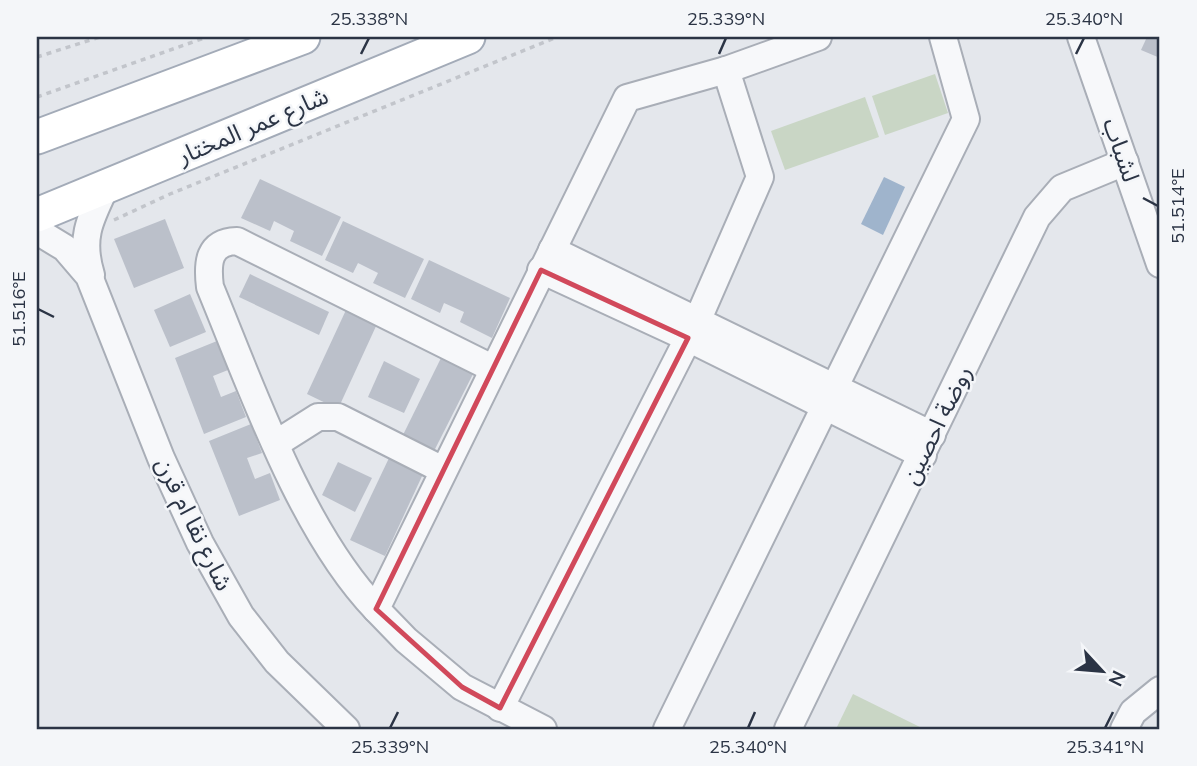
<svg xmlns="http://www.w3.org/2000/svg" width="1197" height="766" font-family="Mulish,'Noto Sans Arabic',sans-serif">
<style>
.green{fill:#c9d6c5}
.water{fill:#9fb4cc}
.building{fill:#bbc0ca}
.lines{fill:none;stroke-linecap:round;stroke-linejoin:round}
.minor-casing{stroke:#a9aeb7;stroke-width:30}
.major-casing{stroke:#a3abb8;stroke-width:37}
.path{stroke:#c2c5cb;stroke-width:3.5;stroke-dasharray:5 5;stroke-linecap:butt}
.minor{stroke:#f7f8fa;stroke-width:26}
.major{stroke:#fff;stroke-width:33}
.marked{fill:none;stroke:#d1495b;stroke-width:5;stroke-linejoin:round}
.ticks{fill:none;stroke:#2b3445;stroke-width:2.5}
.labels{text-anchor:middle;stroke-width:5;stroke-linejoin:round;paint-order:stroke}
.street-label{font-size:24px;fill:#2b3445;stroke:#f4f6f9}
.neatline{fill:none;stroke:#2b3445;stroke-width:2.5}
.ticks-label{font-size:18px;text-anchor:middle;fill:#2b3445}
</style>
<rect width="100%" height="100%" fill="#e4e7ec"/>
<g class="green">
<polygon points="935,74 948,113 885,135 872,96"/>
<polygon points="865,97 879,137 785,170 771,131"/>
<polygon points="853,694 924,729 836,729"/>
</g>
<polygon class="water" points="884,177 905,187 883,235 861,224"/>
<g class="building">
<polygon points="1147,37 1160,37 1160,58 1141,50"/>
<polygon points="260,179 341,217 322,256 290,241 294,231 274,221 270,231 241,218"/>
<polygon points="165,219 184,268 134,288 114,239"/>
<polygon points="343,221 424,259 405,298 373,283 378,273 358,263 353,273 325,260"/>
<polygon points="429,260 510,298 492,338 460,322 464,312 444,303 440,313 411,299"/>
<polygon points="250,274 329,312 319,335 239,297"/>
<polygon points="190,294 206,332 170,347 154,310"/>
<polygon points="346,310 377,324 338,409 307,394"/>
<polygon points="217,341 228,370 213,376 221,397 236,391 246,417 204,434 175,358"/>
<polygon points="441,358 473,374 431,457 400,441"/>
<polygon points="384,361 420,379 404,413 368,397"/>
<polygon points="251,424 262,453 247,458 255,479 270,473 280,500 239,516 209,441"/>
<polygon points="389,458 423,474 385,556 350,540"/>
<polygon points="338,462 372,478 355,512 322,495"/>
</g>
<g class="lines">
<g class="minor-casing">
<g id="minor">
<polyline points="1081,37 1160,264"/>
<polyline points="37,231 65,248 89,276 161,458 200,543 241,616 277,662 346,729"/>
<polyline points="552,250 932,435"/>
<polyline points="541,270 688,338 923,455"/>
<path d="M91 275C80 239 89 221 105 188"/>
<polyline points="277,443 318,417 338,417 443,470"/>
<path d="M376 609C301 531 251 386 210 287 207 263 208 242 237 241L492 368"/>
<polyline points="500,708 698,319 760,177 726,70"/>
<polyline points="543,729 462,687 406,640 376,609 627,98 726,70 818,37"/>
<polyline points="667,729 966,119 943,37"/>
<polyline points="788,729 1037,217 1062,188 1125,162"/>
<polyline points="1124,729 1133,712 1160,690"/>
</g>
</g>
<g class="major-casing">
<g id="major">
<polyline points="37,137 303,37"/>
<polyline points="37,215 468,37"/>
</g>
</g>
<g class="path">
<polyline points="37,57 100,37"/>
<polyline points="37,97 207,37"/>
<polyline points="114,220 170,194 557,37"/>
</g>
<use href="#minor" class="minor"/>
<use href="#major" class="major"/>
</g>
<path class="marked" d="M541 270 688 338 500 708 462 687 376 609Z"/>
<path class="ticks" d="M361 54 369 38M719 54 726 38M1076 54 1084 38M1143 198 1158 206M38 309 54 317M390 728 398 712M748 728 755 712M1105 728 1113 712"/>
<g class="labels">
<g class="street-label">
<text transform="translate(253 126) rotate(-23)" y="8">شارع عمر المختار</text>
<text transform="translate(1121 150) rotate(71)" y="8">لشباب</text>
<text transform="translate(937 425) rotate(-64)" y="8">روضة احصين</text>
<text transform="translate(194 524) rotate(64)" y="8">شارع نقا ام قرن</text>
</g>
</g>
<rect width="1197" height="766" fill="none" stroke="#f4f6f9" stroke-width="77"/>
<g transform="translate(1102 671) rotate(116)" stroke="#f4f6f9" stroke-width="5" paint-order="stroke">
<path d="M0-5L12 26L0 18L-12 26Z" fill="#2b3445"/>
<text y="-10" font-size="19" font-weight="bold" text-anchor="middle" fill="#2b3445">N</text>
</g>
<rect x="38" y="38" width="1120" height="690" class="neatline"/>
<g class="ticks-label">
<text x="369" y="25">25.338°N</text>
<text x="726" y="25">25.339°N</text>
<text x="1084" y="25">25.340°N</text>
<text transform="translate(1178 206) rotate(-90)" y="6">51.514°E</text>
<text transform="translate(19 309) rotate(-90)" y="6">51.516°E</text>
<text x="390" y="753">25.339°N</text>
<text x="748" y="753">25.340°N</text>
<text x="1105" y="753">25.341°N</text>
</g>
</svg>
